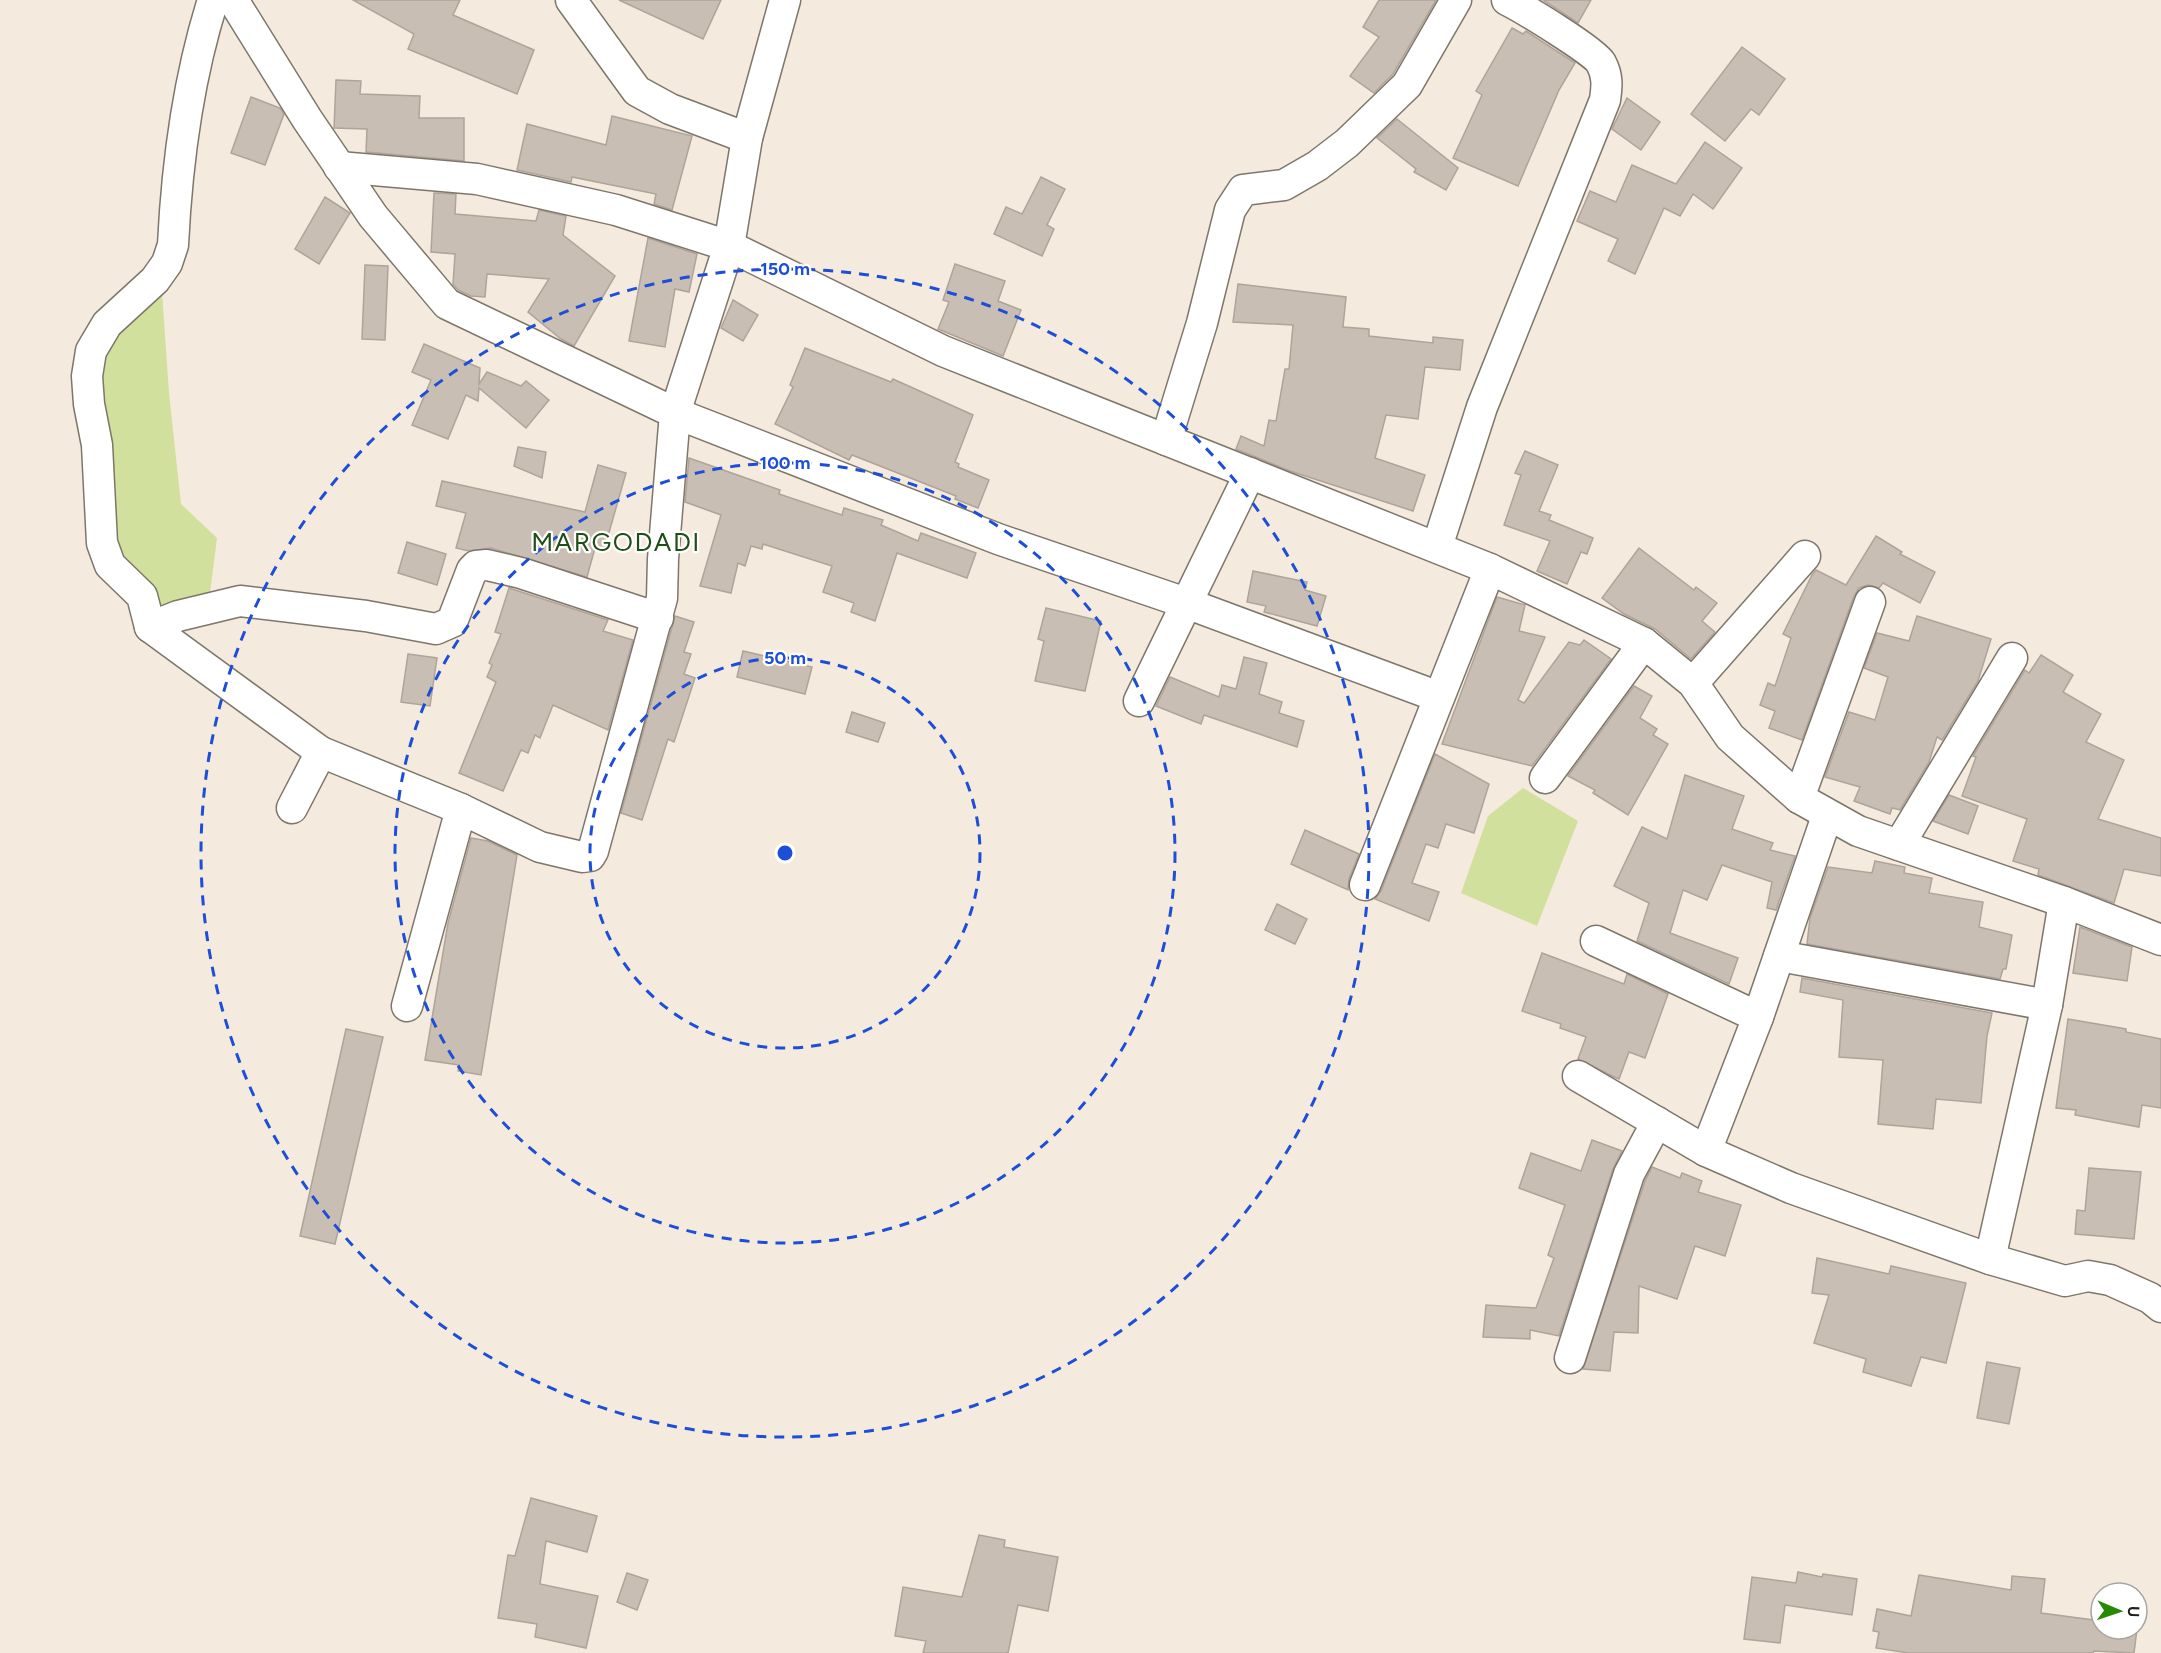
<svg xmlns="http://www.w3.org/2000/svg" width="2161" height="1653" font-family="Figtree,sans-serif">
<style>
.green{fill:#d1e09c}
.building{fill:#c9beb3;stroke:#afa499;stroke-width:1.5}
.lines{fill:none;stroke-linecap:round;stroke-linejoin:round}
.minor-casing{stroke:#7d766a;stroke-width:33}
.minor{stroke:#fff;stroke-width:30}
.ring{fill:none;stroke:#1d4ed8;stroke-width:3;stroke-dasharray:10 8}
.labels{text-anchor:middle;stroke-width:4.5;stroke-linejoin:round;paint-order:stroke}
.quarter-label{font-size:26px;letter-spacing:1.5px;fill:#1f4e16;stroke:#fff}
.centre{fill:#1d4ed8;stroke:#fff;stroke-width:3}
.ring-label{font-size:18px;text-anchor:middle;font-weight:bold;fill:#1d4ed8;stroke:#fff;stroke-width:4.5;stroke-linejoin:round;paint-order:stroke}
</style>
<rect width="100%" height="100%" fill="#f4ebde"/>
<g class="green">
<polygon points="162,292 169,393 181,504 217,538 209,601 159,606 116,551 101,400 104,356 124,322"/>
<polygon points="1523,788 1578,821 1537,926 1461,893 1488,816"/>
</g>
<g class="building">
<polygon points="353,0 460,0 453,15 534,50 517,94 408,49 414,34"/>
<polygon points="619,0 721,0 703,39"/>
<polygon points="1379,0 1436,0 1393,74 1374,93 1350,76 1379,37 1363,27"/>
<polygon points="1543,0 1591,0 1578,23"/>
<polygon points="1512,28 1523,34 1526,31 1575,63 1559,90 1518,186 1453,158 1482,95 1476,91"/>
<polygon points="1742,47 1785,79 1759,115 1751,109 1725,141 1691,114"/>
<polygon points="336,80 361,81 360,94 420,96 419,118 464,118 464,161 366,152 367,129 334,128"/>
<polygon points="251,97 280,108 284,114 265,165 231,153"/>
<polygon points="1627,98 1660,122 1641,150 1612,129"/>
<polygon points="612,116 692,136 672,210 654,204 656,194 572,177 571,182 517,170 527,124 606,145"/>
<polygon points="1397,119 1458,168 1446,190 1414,172 1416,169 1377,138"/>
<polygon points="1705,142 1742,168 1713,209 1693,194 1680,216 1664,208 1635,274 1608,261 1618,239 1577,221 1590,191 1616,202 1632,165 1676,184"/>
<polygon points="1041,177 1065,189 1047,225 1054,229 1042,256 994,234 1006,207 1022,214"/>
<polygon points="434,193 456,194 455,214 536,221 539,210 566,216 563,235 615,276 574,346 561,339 528,312 549,279 487,274 485,297 471,296 458,290 453,284 455,254 431,252"/>
<polygon points="325,197 350,213 319,264 295,249"/>
<polygon points="648,238 697,254 689,292 675,289 665,347 629,341"/>
<polygon points="955,264 1005,281 998,301 1021,310 1003,356 938,329 949,302 943,300"/>
<polygon points="365,265 388,266 385,340 362,339"/>
<polygon points="1238,284 1346,297 1343,327 1369,329 1369,336 1433,343 1433,337 1463,340 1460,370 1425,367 1418,419 1386,415 1375,458 1425,475 1413,511 1290,471 1236,449 1241,436 1264,446 1269,420 1276,421 1285,369 1289,369 1293,325 1233,322"/>
<polygon points="733,300 758,315 743,341 721,328"/>
<polygon points="424,344 480,368 479,384 487,372 521,386 526,381 549,400 526,428 479,388 478,401 466,395 448,439 412,425 431,380 412,372"/>
<polygon points="805,348 891,382 893,379 973,415 955,462 959,464 958,467 989,480 978,508 955,499 956,496 852,455 849,460 775,424 793,387 790,385"/>
<polygon points="518,447 546,452 542,478 514,466"/>
<polygon points="1525,451 1558,465 1539,511 1551,515 1549,520 1593,538 1587,554 1581,552 1567,584 1537,571 1550,541 1504,525 1521,475 1515,473"/>
<polygon points="689,458 780,490 779,494 842,515 844,508 883,520 881,525 918,541 921,533 976,553 967,578 897,553 875,621 851,612 854,603 823,592 832,566 763,544 762,549 751,546 745,566 738,563 731,593 700,586 721,515 685,502"/>
<polygon points="598,465 626,473 604,550 595,548 587,577 491,548 469,551 456,548 466,513 436,506 442,481 585,512"/>
<polygon points="1876,536 1902,552 1900,554 1935,572 1920,603 1883,583 1879,588 1868,585 1859,588 1854,596 1802,740 1769,728 1775,711 1760,705 1768,683 1775,686 1791,638 1783,634 1812,575 1816,570 1846,585"/>
<polygon points="407,542 446,554 437,585 398,573"/>
<polygon points="1639,548 1694,590 1696,587 1717,603 1702,621 1715,632 1691,659 1655,629 1624,614 1602,598"/>
<polygon points="1253,571 1307,582 1305,590 1326,596 1317,626 1264,612 1266,606 1247,602"/>
<polygon points="509,588 608,620 603,631 633,640 608,730 553,705 540,738 535,735 528,753 521,750 503,791 459,773 496,682 487,677 492,665 489,663 501,634 495,632"/>
<polygon points="1497,597 1525,605 1519,631 1545,637 1518,700 1524,703 1569,642 1580,645 1584,640 1611,659 1532,766 1442,744"/>
<polygon points="1046,608 1101,621 1085,691 1035,681 1044,641 1038,639"/>
<polygon points="675,616 694,622 684,652 691,654 684,674 695,678 674,742 668,739 642,820 621,813"/>
<polygon points="1917,616 1991,639 1978,681 1942,740 1937,737 1929,762 1900,810 1892,808 1890,814 1854,801 1860,787 1825,777 1849,712 1875,720 1888,677 1864,668 1877,633 1909,641"/>
<polygon points="743,651 812,667 805,694 737,677"/>
<polygon points="408,654 437,658 430,706 401,702"/>
<polygon points="2041,655 2073,675 2063,692 2101,714 2086,742 2124,760 2098,819 2161,838 2161,876 2124,869 2114,903 2038,875 2039,869 2013,861 2027,819 1962,796 1976,757 1973,756 2025,670 2029,673"/>
<polygon points="1244,657 1267,663 1259,694 1282,702 1279,713 1304,721 1297,747 1204,715 1201,724 1156,706 1170,677 1219,697 1222,685 1236,689"/>
<polygon points="1634,686 1652,696 1640,718 1657,729 1653,735 1668,744 1628,815 1593,793 1595,790 1568,776"/>
<polygon points="852,712 885,723 878,742 846,732"/>
<polygon points="1435,754 1489,784 1474,833 1446,824 1438,848 1426,844 1412,883 1439,892 1429,921 1375,899 1381,891"/>
<polygon points="1685,775 1744,796 1732,829 1773,843 1770,850 1795,856 1776,910 1767,908 1772,882 1722,865 1707,900 1683,890 1670,933 1738,958 1729,984 1637,941 1649,903 1614,886 1642,827 1667,839"/>
<polygon points="1949,795 1978,806 1968,834 1933,821"/>
<polygon points="1305,830 1359,854 1349,879 1348,890 1291,864"/>
<polygon points="471,838 488,841 517,855 481,1075 458,1071 459,1065 425,1060 448,923"/>
<polygon points="1875,861 1905,867 1904,873 1932,878 1929,893 1983,902 1979,927 2012,935 2006,969 2003,969 2000,979 1807,944 1810,918 1828,867 1872,873"/>
<polygon points="1277,904 1307,919 1295,944 1265,930"/>
<polygon points="2080,927 2132,947 2127,981 2073,973"/>
<polygon points="1542,953 1624,984 1627,974 1668,994 1645,1058 1629,1052 1619,1079 1612,1076 1578,1059 1586,1037 1560,1028 1561,1024 1522,1011"/>
<polygon points="1802,978 1992,1013 1987,1036 1981,1103 1936,1099 1933,1129 1878,1124 1883,1060 1839,1057 1843,1000 1800,992"/>
<polygon points="2068,1019 2126,1029 2126,1032 2161,1039 2161,1108 2142,1105 2139,1127 2075,1115 2076,1110 2056,1108"/>
<polygon points="346,1029 383,1037 335,1244 300,1236"/>
<polygon points="1592,1140 1622,1151 1613,1169 1559,1336 1530,1330 1530,1339 1483,1337 1486,1305 1536,1308 1554,1258 1548,1255 1565,1205 1519,1188 1531,1153 1581,1171"/>
<polygon points="1652,1167 1680,1178 1682,1173 1702,1181 1698,1192 1741,1205 1725,1256 1695,1246 1677,1299 1639,1286 1638,1333 1614,1332 1610,1371 1583,1369 1645,1181"/>
<polygon points="2089,1168 2141,1172 2134,1239 2075,1234 2077,1210 2085,1211"/>
<polygon points="1817,1258 1889,1274 1891,1266 1966,1283 1946,1363 1921,1357 1911,1386 1863,1372 1866,1359 1814,1343 1829,1295 1812,1293"/>
<polygon points="1987,1362 2020,1368 2009,1424 1977,1418"/>
<polygon points="531,1498 597,1516 587,1552 546,1541 540,1584 598,1596 586,1648 535,1637 537,1624 498,1618 508,1555 515,1556"/>
<polygon points="979,1535 1005,1540 1004,1547 1058,1557 1048,1611 1018,1605 1008,1653 923,1653 926,1641 895,1636 903,1587 962,1597"/>
<polygon points="1798,1572 1822,1577 1823,1574 1857,1579 1852,1615 1785,1605 1780,1643 1744,1639 1752,1577 1796,1583"/>
<polygon points="627,1573 648,1580 637,1610 617,1602"/>
<polygon points="1919,1575 2011,1590 2012,1576 2045,1579 2041,1613 2101,1621 2101,1629 2137,1629 2134,1653 2094,1651 2093,1653 1908,1653 1876,1648 1879,1632 1873,1631 1877,1609 1911,1616"/>
</g>
<g class="lines">
<g class="minor-casing">
<g id="minor">
<path d="M213 0C188 79 177 162 173 245L167 263 155 280 107 324 91 351 87 376 89 404 97 445 102 543 110 565 142 596 150 627 321 752"/>
<polyline points="233,0 307,119 373,216 447,304 675,413 998,539 1186,603 1439,697"/>
<polyline points="571,0 637,91 670,109 747,138"/>
<polyline points="339,167 477,179 616,210 729,246 943,351 1490,569 1644,643 1693,683 1730,737 1799,798 1858,831 2064,902 2161,940"/>
<polyline points="1166,440 1202,323 1230,210 1243,190 1284,185 1317,166 1347,143 1407,85 1456,0"/>
<path d="M1437 547 1482 407 1605 100C1607 86 1608 76 1601 63 1594 51 1523 8 1507 0"/>
<polyline points="150,627 178,616 240,601 366,616 436,629 452,622 472,570 476,566 487,565 521,573 658,618"/>
<polyline points="1693,683 1805,556"/>
<polyline points="1139,701 1250,473"/>
<polyline points="1545,778 1644,643"/>
<polyline points="1799,798 1870,602"/>
<polyline points="292,808 321,752 461,809 540,847 582,857 590,856 593,851 662,598 663,559 675,413 729,246 747,138 785,0"/>
<polyline points="1827,816 1758,1017 1706,1151 1791,1188 1990,1259 2065,1281 2088,1276 2110,1280 2150,1298 2161,1307"/>
<polyline points="1899,845 2012,658"/>
<polyline points="1365,885 1490,569"/>
<polyline points="1596,941 1758,1017"/>
<polyline points="1779,956 2047,1005"/>
<polyline points="407,1006 461,809"/>
<polyline points="1578,1076 1706,1151"/>
<polyline points="1990,1259 2047,1005 2064,902"/>
<polyline points="1570,1358 1629,1174 1657,1122"/>
</g>
</g>
<use href="#minor" class="minor"/>
</g>
<g class="ring">
<circle cx="785" cy="853" r="195"/>
<circle cx="785" cy="853" r="390"/>
<circle cx="785" cy="853" r="584"/>
</g>
<g class="labels">
<g class="quarter-label">
<text x="616" y="551">MARGODADI</text>
</g>
</g>
<circle cx="785" cy="853" r="9" class="centre"/>
<g class="ring-label">
<text x="785" y="275">150 m</text>
<text x="785" y="469">100 m</text>
<text x="785" y="664">50 m</text>
</g>
<g transform="translate(2119 1611) rotate(92)"><circle r="28" fill="#ffffff" stroke="#a6a5a3" stroke-width="1.5"/>
<path d="M0-4.5L10 22L0 15L-10 22Z" fill="#258b02"/>
<text y="-9" font-size="16" font-weight="bold" text-anchor="middle" fill="#211e1a">U</text>
</g>
</svg>
